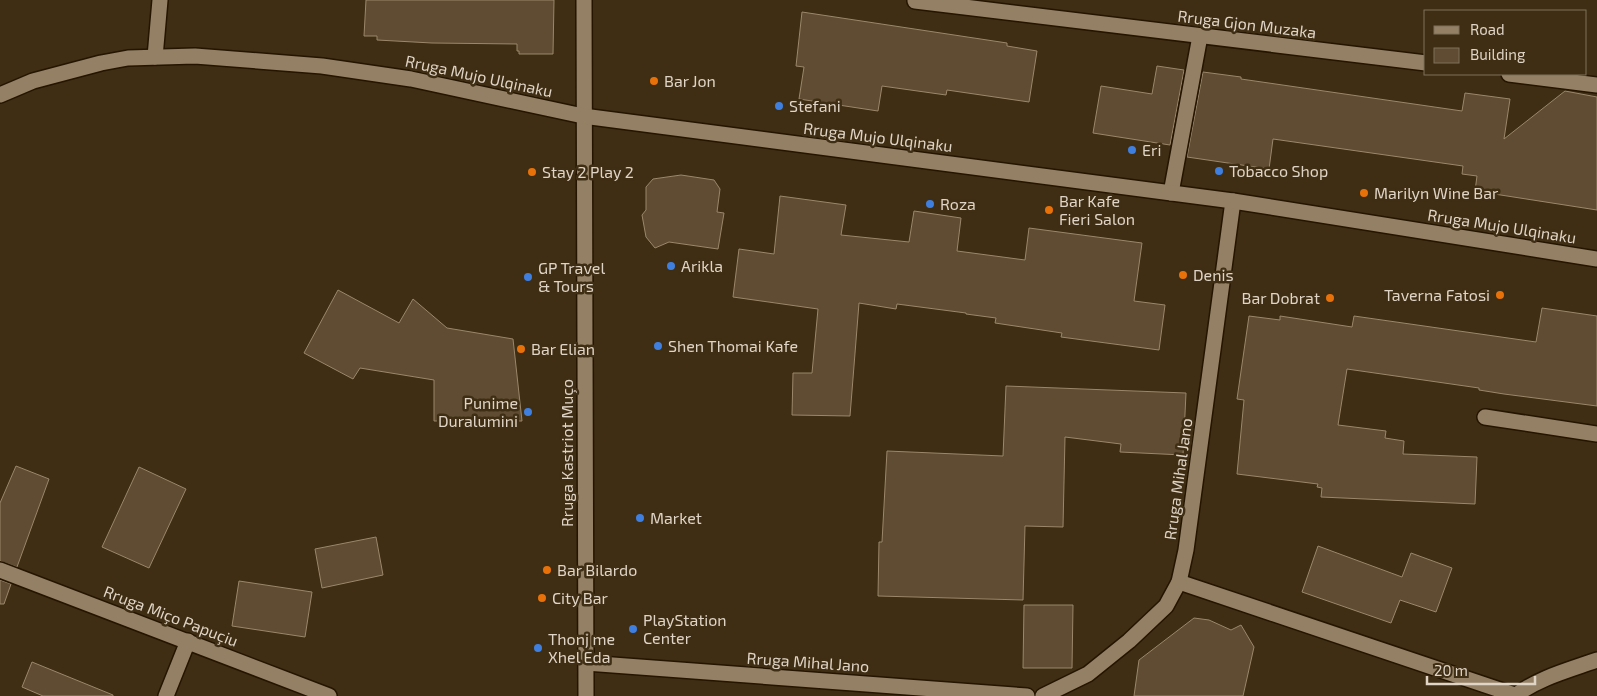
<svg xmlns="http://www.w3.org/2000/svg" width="1597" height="696" font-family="'Exo 2',sans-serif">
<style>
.building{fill:#5f4c32;stroke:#9b876b}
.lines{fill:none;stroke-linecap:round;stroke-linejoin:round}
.minor-casing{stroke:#251500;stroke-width:18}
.tertiary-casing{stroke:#251500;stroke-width:18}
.secondary-casing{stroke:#251500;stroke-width:18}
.minor{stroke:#948065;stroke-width:15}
.tertiary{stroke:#948065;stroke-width:15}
.secondary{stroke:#948065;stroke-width:15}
.food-dot{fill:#e8710a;stroke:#3f2e14;stroke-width:2}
.shop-dot{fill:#3f7fe0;stroke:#3f2e14;stroke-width:2}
.labels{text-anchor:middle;stroke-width:5;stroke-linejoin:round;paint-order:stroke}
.street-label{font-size:16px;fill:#dfd4c6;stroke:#3f2e14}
.poi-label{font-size:16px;fill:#dfd4c6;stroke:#3f2e14;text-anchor:start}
</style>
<rect width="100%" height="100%" fill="#3f2e14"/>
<g class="building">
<polygon points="366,0 554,0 553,54 519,54 519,51 517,51 517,44 432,43 377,40 377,36 364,36"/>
<polygon points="802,12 1007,43 1007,46 1037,51 1029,102 947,90 946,95 882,86 878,111 799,99 804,67 796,66"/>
<polygon points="1157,66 1184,70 1170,145 1093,133 1101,86 1152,94"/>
<polygon points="1203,72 1241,77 1241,79 1462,111 1465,93 1510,99 1504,139 1565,91 1597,97 1597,210 1475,191 1477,176 1462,174 1463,166 1273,139 1269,169 1187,157"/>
<polygon points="681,175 714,180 720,189 717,212 724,213 718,249 669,242 655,248 646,237 642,215 646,210 646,187 653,179"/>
<polygon points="780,196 846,205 841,235 909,242 914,211 961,218 957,251 1025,260 1029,228 1142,243 1134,301 1165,305 1159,350 1061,337 1062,333 995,323 996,318 966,314 966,313 897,304 896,309 859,303 850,416 792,415 793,373 812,373 818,309 733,297 739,249 774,254"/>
<polygon points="338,290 399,323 413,299 447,328 513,339 522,421 434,421 434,380 360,368 353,379 304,353"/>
<polygon points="1542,308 1597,316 1597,406 1504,394 1479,390 1479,388 1347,369 1338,425 1386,431 1385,438 1404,441 1403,454 1477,457 1475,504 1321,497 1322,488 1317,487 1318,484 1237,474 1244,400 1237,399 1249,316 1280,320 1280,316 1352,327 1354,316 1536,342"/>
<polygon points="1006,386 1186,393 1183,455 1120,452 1121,444 1065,437 1063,527 1025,526 1023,600 878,596 879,542 882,542 887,451 1003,456"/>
<polygon points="16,466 49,479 17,567 0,561 0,503"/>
<polygon points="139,467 186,489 149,568 102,547"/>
<polygon points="376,537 383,575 322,588 315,549"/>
<polygon points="1318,546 1402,577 1411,553 1452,568 1436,612 1400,600 1391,623 1302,592"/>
<polygon points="0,580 11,584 4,604 0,604"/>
<polygon points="239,581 312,592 305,637 232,626"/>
<polygon points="1024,605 1073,605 1072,668 1023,668"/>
<polygon points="1194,618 1209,620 1231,630 1241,625 1254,647 1243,696 1134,696 1139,660"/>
<polygon points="32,662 113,695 113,696 43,696 22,687"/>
</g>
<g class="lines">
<g class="minor-casing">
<g id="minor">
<polyline points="915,1 1426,63"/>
<polyline points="155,57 160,0"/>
<polyline points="1509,74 1597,85"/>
<polyline points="1171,193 1200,36"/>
<polyline points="1485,417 1597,434"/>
<polyline points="0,570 329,696"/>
<polyline points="1179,582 1515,695"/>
<polyline points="586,663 1027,696"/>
<polyline points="166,696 188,641"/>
<polyline points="1043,696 1088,674 1129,641 1166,606 1179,582 1186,550 1233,201"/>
<path d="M1515 696C1538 678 1569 670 1597 660"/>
</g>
</g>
<g class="tertiary-casing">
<polyline id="tertiary" points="584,0 586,696"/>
</g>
<g class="secondary-casing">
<polyline id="secondary" points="0,95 33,81 101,63 128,58 195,56 322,66 411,79 583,116 1233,201 1597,259"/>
</g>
<use href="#minor" class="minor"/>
<use href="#tertiary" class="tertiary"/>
<use href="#secondary" class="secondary"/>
</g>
<g class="food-dot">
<circle cx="654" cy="81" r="5"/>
<circle cx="532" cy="172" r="5"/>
<circle cx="1364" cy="193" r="5"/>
<circle cx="1049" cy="210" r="5"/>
<circle cx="1183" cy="275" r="5"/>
<circle cx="1500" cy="295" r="5"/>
<circle cx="1330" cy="298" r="5"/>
<circle cx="521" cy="349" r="5"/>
<circle cx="547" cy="570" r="5"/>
<circle cx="542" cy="598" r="5"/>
</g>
<g class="shop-dot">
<circle cx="779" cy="106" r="5"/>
<circle cx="1132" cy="150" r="5"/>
<circle cx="1219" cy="171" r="5"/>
<circle cx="930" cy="204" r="5"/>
<circle cx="671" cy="266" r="5"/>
<circle cx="528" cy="277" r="5"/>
<circle cx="658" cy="346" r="5"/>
<circle cx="528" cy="412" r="5"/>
<circle cx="640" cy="518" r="5"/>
<circle cx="633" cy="629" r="5"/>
<circle cx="538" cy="648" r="5"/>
</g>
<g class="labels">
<g class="street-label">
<text transform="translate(1247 24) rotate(7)" y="6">Rruga Gjon Muzaka</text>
<text transform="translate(479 76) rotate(12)" y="6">Rruga Mujo Ulqinaku</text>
<text transform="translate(878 137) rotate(7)" y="6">Rruga Mujo Ulqinaku</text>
<text transform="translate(1502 226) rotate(9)" y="6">Rruga Mujo Ulqinaku</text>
<text transform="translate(567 453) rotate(-90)" y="6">Rruga Kastriot Muço</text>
<text transform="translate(1178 479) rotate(-82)" y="6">Rruga Mihal Jano</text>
<text transform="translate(171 616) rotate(21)" y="6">Rruga Miço Papuçiu</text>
<text transform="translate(808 662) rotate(4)" y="6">Rruga Mihal Jano</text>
</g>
<g class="poi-label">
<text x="664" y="87">Bar Jon</text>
<text x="789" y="112">Stefani</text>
<text x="1142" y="156">Eri</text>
<text x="1229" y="177">Tobacco Shop</text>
<text x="542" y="178">Stay 2 Play 2</text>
<text x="1374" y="199">Marilyn Wine Bar</text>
<text x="1059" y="207">Bar Kafe<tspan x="1059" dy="18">Fieri Salon</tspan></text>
<text x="940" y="210">Roza</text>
<text x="681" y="272">Arikla</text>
<text x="538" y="274">GP Travel<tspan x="538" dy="18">&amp; Tours</tspan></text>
<text x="1193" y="281">Denis</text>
<text x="1490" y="301" text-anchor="end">Taverna Fatosi</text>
<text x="1320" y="304" text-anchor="end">Bar Dobrat</text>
<text x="668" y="352">Shen Thomai Kafe</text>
<text x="531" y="355">Bar Elian</text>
<text x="518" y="409" text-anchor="end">Punime<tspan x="518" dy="18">Duralumini</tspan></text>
<text x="650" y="524">Market</text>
<text x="557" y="576">Bar Bilardo</text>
<text x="552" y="604">City Bar</text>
<text x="643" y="626">PlayStation<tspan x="643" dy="18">Center</tspan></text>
<text x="548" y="645">Thonj me<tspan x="548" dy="18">Xhel Eda</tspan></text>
</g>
</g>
<rect x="1424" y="10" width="162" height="65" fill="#3f2e14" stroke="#7f705b"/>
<rect x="1434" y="26" width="25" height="8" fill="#948065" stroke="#7f705b"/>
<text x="1470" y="35" font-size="15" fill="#dfd4c6">Road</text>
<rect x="1434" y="48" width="25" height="15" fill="#5f4c32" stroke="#7f705b"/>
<text x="1470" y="60" font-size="15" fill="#dfd4c6">Building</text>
<path d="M1427 676v8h108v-8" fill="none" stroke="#dfd4c6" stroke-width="2.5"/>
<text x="1434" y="676" font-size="15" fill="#dfd4c6" stroke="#3f2e14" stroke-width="4" paint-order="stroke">20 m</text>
</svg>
